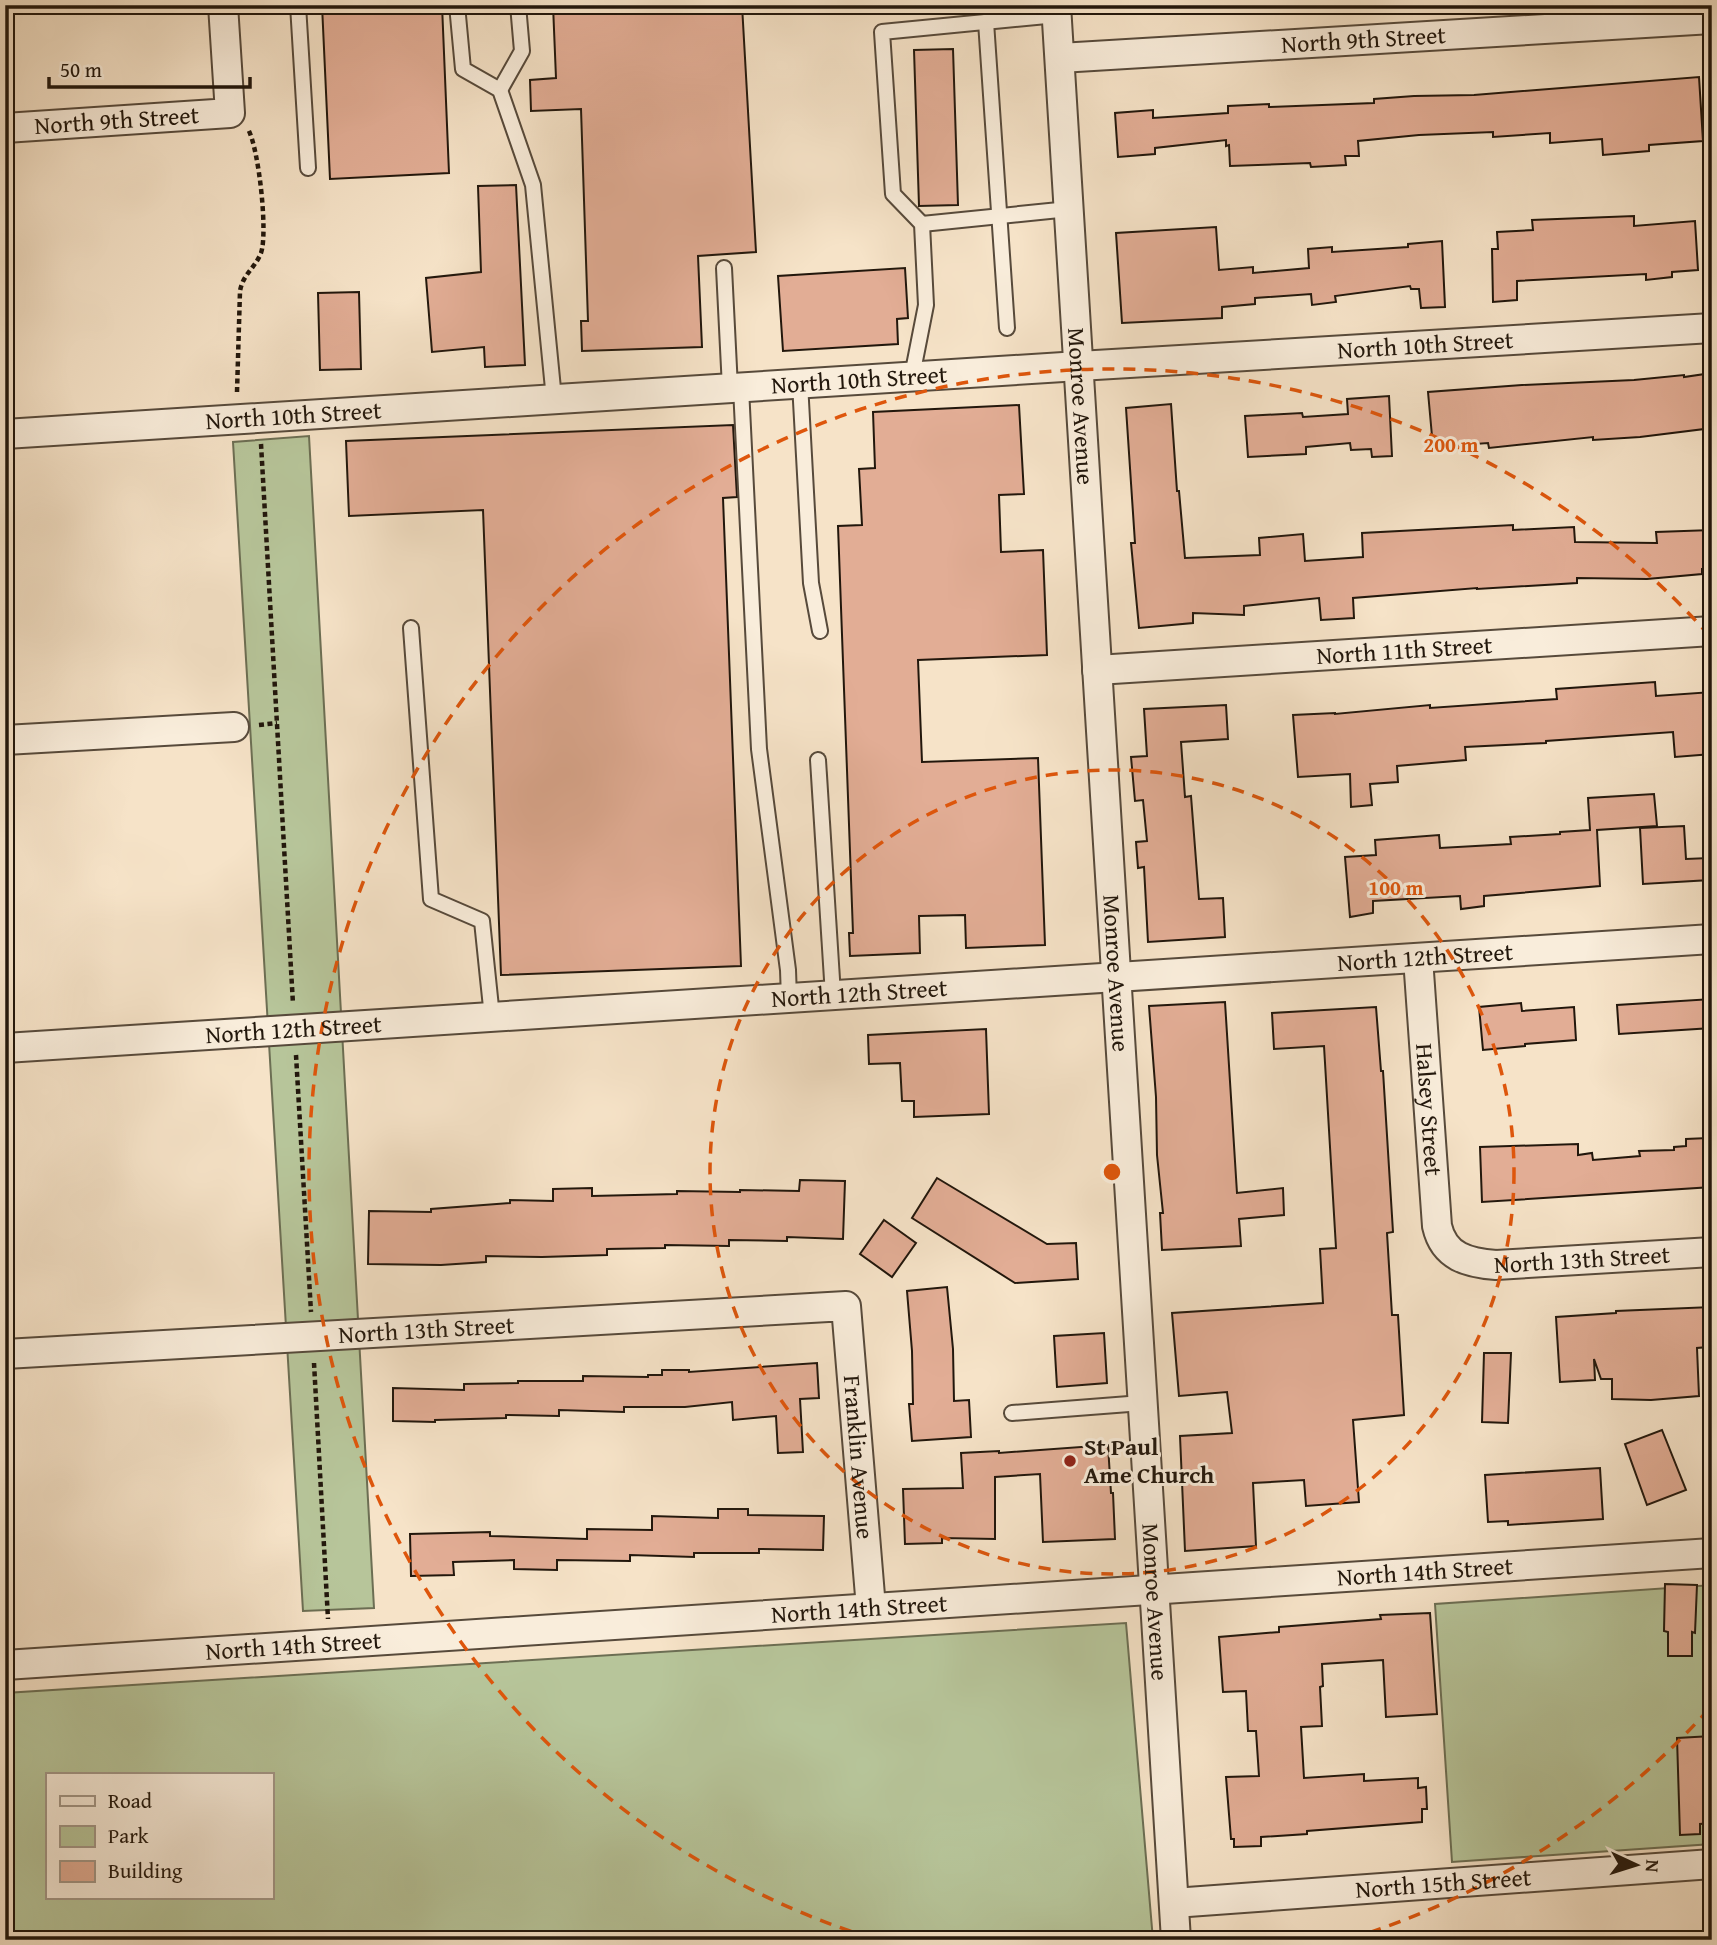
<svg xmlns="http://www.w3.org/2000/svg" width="1717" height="1945" font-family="'Gentium Book Plus',serif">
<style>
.green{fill:#b7c59a;stroke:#6c6e53;stroke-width:2;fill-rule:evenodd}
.building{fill:#e2ad95;stroke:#22170c;stroke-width:2}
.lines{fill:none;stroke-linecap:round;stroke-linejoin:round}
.service-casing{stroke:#574a3b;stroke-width:18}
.minor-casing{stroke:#574a3b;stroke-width:32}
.path{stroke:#22170c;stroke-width:4.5;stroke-dasharray:5 3.5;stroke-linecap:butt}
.service{stroke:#f9eddb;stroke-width:14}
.minor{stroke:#f9eddb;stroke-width:28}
.ring{fill:none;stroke:#de560c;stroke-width:3.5;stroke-dasharray:12 9}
.poi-dot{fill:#8f2418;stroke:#f9eddb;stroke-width:2.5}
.labels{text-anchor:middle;stroke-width:6;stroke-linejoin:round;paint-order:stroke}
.street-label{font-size:24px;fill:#22170c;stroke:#f9eddb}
.poi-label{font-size:24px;font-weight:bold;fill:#22170c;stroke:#f9eddb;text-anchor:start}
.centre{fill:#de560c;stroke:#f9eddb;stroke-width:3.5}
.ring-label{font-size:21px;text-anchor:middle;font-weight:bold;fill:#de560c;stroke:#f9eddb;stroke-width:6;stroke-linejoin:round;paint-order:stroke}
</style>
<rect width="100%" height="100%" fill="#f6e3c8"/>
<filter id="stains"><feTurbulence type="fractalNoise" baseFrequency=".00286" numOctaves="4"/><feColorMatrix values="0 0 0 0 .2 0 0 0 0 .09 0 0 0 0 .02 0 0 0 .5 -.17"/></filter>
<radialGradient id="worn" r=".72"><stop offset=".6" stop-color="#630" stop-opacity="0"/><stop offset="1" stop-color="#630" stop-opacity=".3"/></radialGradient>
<g class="green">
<polygon points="309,436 374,1608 303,1611 233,442"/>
<polygon points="1712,1585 1712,1844 1452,1862 1435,1604"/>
<path d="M1126 1623 1153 1940H5V1693ZM47 1775H271V1898H47Z"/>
</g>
<g class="building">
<polygon points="322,5 442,5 449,173 330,179"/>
<polygon points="553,5 742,5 756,252 698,256 702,347 582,351 581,321 588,321 581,109 531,111 530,80 556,78"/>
<polygon points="953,49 958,205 919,206 914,50"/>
<polygon points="1699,77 1703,141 1649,145 1649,151 1603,155 1602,139 1550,143 1550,133 1493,137 1493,132 1419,135 1358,141 1359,156 1345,156 1346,165 1311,167 1310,163 1230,166 1229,145 1226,146 1226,140 1155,148 1155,154 1118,157 1115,113 1153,110 1153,118 1228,113 1228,106 1269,104 1269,107 1374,103 1374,99 1414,96 1474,95"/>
<polygon points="516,185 525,365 485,367 484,347 432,352 426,278 481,272 478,186"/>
<polygon points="1634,216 1634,226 1695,221 1698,270 1672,272 1672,277 1646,280 1646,274 1517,281 1517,300 1493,302 1492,249 1498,249 1497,232 1533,230 1532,220"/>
<polygon points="1216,227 1219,270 1253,267 1253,273 1309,268 1308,249 1332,247 1332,252 1408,247 1408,244 1442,241 1445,307 1421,308 1419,289 1411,289 1410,286 1335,296 1336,302 1312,305 1311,294 1255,298 1255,304 1222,307 1222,318 1122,323 1116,233"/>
<polygon points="905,268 908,318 897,319 898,344 783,351 778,276"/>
<polygon points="359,292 361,369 320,370 318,293"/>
<polygon points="1712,373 1712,428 1640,437 1593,440 1593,437 1489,448 1488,443 1433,447 1428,392 1522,385 1634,380 1684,375 1684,377"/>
<polygon points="1389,396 1392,456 1372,457 1371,449 1351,450 1350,443 1306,447 1306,454 1248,457 1245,416 1302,413 1303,417 1348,414 1347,399"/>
<polygon points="1171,404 1177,491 1179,491 1185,558 1260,555 1259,538 1303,534 1305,561 1363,557 1362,533 1513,525 1513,530 1574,527 1575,542 1657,543 1656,532 1712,530 1712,569 1702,569 1702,574 1647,579 1577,578 1577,583 1477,589 1477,588 1353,598 1354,618 1321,620 1319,598 1244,606 1244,615 1193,613 1193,623 1139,628 1131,543 1135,543 1126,408"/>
<polygon points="1019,405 1024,494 999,495 1001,552 1043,550 1047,655 918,660 922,762 1038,758 1045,945 966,948 965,915 919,916 920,953 850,956 849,933 853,933 838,526 862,525 859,469 875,468 873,412"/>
<polygon points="733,425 737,497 723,498 741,966 501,975 483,510 349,516 346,441"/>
<polygon points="1655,682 1656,696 1712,692 1712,754 1675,757 1673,732 1546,741 1546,743 1465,747 1466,760 1397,766 1398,782 1370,784 1372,805 1351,807 1350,774 1298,777 1293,715 1335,713 1335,714 1430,705 1430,708 1557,699 1556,689"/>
<polygon points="1226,705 1228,739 1181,742 1185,797 1191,796 1199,899 1223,898 1225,937 1148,942 1144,867 1138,868 1136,842 1147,841 1143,800 1135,801 1131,757 1147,756 1144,709"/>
<polygon points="1654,794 1657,826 1597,830 1600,886 1484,896 1484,906 1461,909 1460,896 1373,901 1373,913 1350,917 1345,857 1376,855 1375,840 1439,835 1440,848 1511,844 1510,837 1560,834 1560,832 1590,830 1588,798"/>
<polygon points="1684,826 1686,859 1709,858 1710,880 1643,884 1640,828"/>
<polygon points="1712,999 1712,1028 1619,1034 1617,1005"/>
<polygon points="1225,1002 1237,1193 1283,1188 1284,1215 1239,1219 1241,1246 1162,1250 1160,1213 1163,1213 1157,1155 1156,1097 1149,1006"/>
<polygon points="1521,1003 1522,1011 1574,1007 1576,1040 1525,1044 1525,1046 1483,1050 1479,1007"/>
<polygon points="1376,1007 1381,1071 1383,1071 1393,1232 1387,1233 1392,1315 1398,1315 1404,1415 1353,1420 1359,1502 1306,1506 1304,1480 1253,1483 1256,1546 1185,1551 1180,1436 1232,1433 1227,1392 1179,1396 1172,1313 1323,1303 1320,1249 1336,1248 1324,1046 1274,1049 1272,1013"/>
<polygon points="986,1029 989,1114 914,1117 914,1101 902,1101 900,1063 869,1064 868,1035"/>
<polygon points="1708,1138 1708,1146 1712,1146 1712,1187 1482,1202 1480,1147 1578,1144 1578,1155 1592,1153 1593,1160 1640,1156 1639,1151 1674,1150 1674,1147 1686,1146 1686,1139"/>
<polygon points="937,1178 1047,1244 1076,1243 1078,1279 1015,1283 912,1218"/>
<polygon points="800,1180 845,1181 843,1239 787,1237 787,1241 729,1240 729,1246 665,1245 665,1248 607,1249 607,1255 542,1257 486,1256 486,1262 441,1265 368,1264 369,1211 431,1212 431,1209 510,1203 510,1200 553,1201 553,1189 592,1188 592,1196 677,1194 677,1191 740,1192 740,1190 799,1191"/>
<polygon points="884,1220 916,1243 892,1277 860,1254"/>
<polygon points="947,1287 953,1349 954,1401 969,1400 971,1437 912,1441 909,1404 913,1404 912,1351 907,1291"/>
<polygon points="1712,1307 1712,1340 1707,1340 1708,1347 1697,1348 1699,1396 1651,1400 1612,1399 1612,1379 1601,1379 1594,1359 1595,1380 1560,1382 1556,1317 1616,1313 1616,1311"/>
<polygon points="1104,1333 1107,1383 1057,1387 1054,1336"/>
<polygon points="1484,1353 1511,1353 1508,1423 1482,1422"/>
<polygon points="817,1363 819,1398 800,1399 803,1452 778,1453 776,1416 733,1420 732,1402 685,1407 624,1407 624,1412 559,1410 559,1416 506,1415 506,1418 435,1420 435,1422 393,1421 393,1388 464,1390 464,1384 518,1383 518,1381 583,1381 583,1376 648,1377 648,1375 662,1375 662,1370 689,1370 689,1372"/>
<polygon points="1662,1430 1686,1490 1647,1505 1625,1444"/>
<polygon points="1108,1445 1111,1493 1113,1493 1115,1539 1043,1542 1040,1474 995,1477 995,1539 942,1538 942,1543 905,1544 903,1489 963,1488 961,1453 999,1451 999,1453"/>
<polygon points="1600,1468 1603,1519 1508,1525 1508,1521 1488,1522 1485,1475"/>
<polygon points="718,1509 748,1509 748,1515 824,1516 823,1550 759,1549 759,1553 694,1553 694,1557 630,1555 630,1561 557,1560 557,1570 514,1569 514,1560 453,1562 454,1575 411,1576 410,1534 490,1532 490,1536 587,1539 587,1529 652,1530 652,1516 718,1518"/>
<polygon points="1665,1584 1697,1585 1695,1633 1692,1632 1692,1656 1668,1656 1668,1632 1664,1631"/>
<polygon points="1430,1613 1437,1714 1386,1717 1383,1660 1322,1664 1323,1686 1320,1687 1322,1726 1301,1727 1304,1778 1364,1774 1364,1781 1418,1778 1418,1788 1426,1787 1427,1809 1422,1809 1422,1822 1307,1831 1307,1834 1261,1837 1261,1846 1234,1847 1234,1839 1231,1839 1226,1777 1259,1776 1256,1731 1248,1731 1246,1691 1223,1692 1219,1637 1279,1632 1279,1627 1381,1619 1380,1615"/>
<polygon points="1712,1736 1712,1823 1700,1824 1700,1834 1680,1835 1677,1738"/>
</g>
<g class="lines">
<g class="service-casing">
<g id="service">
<polyline points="298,5 308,168"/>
<polyline points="457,5 463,69 500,90 533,185 554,399"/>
<polyline points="986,22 1007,328"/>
<polyline points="500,90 522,51 518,5"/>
<polyline points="922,224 1069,209"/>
<polyline points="724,268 730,388"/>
<polyline points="912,376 926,305 922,224 893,194 882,32 1057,15"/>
<polyline points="800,383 811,583 820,631"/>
<polyline points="741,388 759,749 788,970 789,998"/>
<polyline points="411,628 431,899 482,921 492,1017"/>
<polyline points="818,760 833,995"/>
<polyline points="1012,1413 1142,1403"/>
</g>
</g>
<g class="minor-casing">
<g id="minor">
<path id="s1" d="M1056 5 1176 1940"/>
<path id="s2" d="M1060 58 1712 19"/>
<path id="s3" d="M5 128 230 113 223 5"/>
<path id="s4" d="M5 434 1079 366 1712 328"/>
<path id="s5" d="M1097 670 1712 631"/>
<polyline points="5,740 234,727"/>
<path id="s6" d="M1418 958 1437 1226C1444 1257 1468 1263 1496 1265L1712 1252"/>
<path id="s7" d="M5 1048 1712 939"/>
<path id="s8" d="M5 1354 846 1306 871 1608"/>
<path id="s9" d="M5 1665 1712 1553"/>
<path id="s10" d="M1174 1903 1712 1864"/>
</g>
</g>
<g class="path">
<path d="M237 392 240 291C243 274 255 268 261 253 268 233 259 149 248 129"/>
<polyline points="261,444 293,1004"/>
<polyline points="259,725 277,723"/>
<polyline points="296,1055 311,1312"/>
<polyline points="314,1363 328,1619"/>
</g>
<use href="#service" class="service"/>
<use href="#minor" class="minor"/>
</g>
<g class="ring">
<circle cx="1112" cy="1172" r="402"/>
<path d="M1709 1709A803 803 0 0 1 1353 1938M871 1938A803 803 0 1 1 1709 635"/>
</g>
<circle class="poi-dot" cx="1070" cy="1461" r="7"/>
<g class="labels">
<g class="street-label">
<text dy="8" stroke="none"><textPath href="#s2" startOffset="304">North 9th Street</textPath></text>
<text dy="8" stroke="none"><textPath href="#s3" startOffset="112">North 9th Street</textPath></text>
<text dy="8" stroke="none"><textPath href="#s4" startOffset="1423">North 10th Street</textPath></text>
<text dy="8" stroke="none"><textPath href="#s4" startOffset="856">North 10th Street</textPath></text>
<text dy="8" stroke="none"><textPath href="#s1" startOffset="402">Monroe Avenue</textPath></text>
<text dy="8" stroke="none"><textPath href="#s4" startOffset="289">North 10th Street</textPath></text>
<text dy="8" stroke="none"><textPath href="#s5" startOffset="308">North 11th Street</textPath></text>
<text dy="8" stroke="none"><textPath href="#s7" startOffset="1423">North 12th Street</textPath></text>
<text dy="8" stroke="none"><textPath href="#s1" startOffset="970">Monroe Avenue</textPath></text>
<text dy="8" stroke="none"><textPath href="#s7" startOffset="856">North 12th Street</textPath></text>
<text dy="8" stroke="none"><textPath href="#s7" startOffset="289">North 12th Street</textPath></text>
<text dy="8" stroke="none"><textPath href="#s6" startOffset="152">Halsey Street</textPath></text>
<text dy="8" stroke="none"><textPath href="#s6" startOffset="432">North 13th Street</textPath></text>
<text dy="8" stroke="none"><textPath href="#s8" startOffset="422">North 13th Street</textPath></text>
<text dy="8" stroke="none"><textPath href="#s8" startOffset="994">Franklin Avenue</textPath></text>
<text dy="8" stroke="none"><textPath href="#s9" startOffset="1423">North 14th Street</textPath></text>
<text dy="8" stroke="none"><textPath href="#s1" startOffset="1600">Monroe Avenue</textPath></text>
<text dy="8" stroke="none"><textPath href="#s9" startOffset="856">North 14th Street</textPath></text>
<text dy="8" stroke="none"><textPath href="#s9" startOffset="289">North 14th Street</textPath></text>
<text dy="8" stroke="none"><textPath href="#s10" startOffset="270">North 15th Street</textPath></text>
</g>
<g class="poi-label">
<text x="1084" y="1455">St Paul<tspan x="1084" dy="28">Ame Church</tspan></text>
</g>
</g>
<circle cx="1112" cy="1172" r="10" class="centre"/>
<g class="ring-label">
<text x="1451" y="452">200 m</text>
<text x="1396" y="895">100 m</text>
</g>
<rect width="1717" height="1945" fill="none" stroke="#f6e3c8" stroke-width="28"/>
<rect x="7" y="7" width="1703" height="1931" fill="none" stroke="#22170c" stroke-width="3.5"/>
<rect x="14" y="14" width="1689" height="1917" fill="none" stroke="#22170c" stroke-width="2"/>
<rect x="46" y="1773" width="228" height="126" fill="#f9eddb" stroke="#a39788" stroke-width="2"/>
<rect x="60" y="1796" width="35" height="10" fill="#f9eddb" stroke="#a39788" stroke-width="2"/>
<text x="108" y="1808" font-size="21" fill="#22170c">Road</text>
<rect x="60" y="1826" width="35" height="21" fill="#b7c59a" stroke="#a39788" stroke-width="2"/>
<text x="108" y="1843" font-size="21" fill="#22170c">Park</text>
<rect x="60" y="1861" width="35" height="21" fill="#e2ad95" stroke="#a39788" stroke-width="2"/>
<text x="108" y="1878" font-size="21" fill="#22170c">Building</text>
<g transform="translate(1636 1865) rotate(94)" stroke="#f9eddb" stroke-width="5" paint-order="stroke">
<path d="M0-5L12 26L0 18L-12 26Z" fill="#22170c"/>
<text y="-10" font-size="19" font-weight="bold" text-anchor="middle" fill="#22170c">N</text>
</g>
<path d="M49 77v10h201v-10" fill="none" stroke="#22170c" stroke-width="3.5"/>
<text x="60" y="77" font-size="21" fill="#22170c" stroke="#f9eddb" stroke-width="5" paint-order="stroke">50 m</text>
<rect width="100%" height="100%" filter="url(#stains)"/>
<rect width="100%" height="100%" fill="url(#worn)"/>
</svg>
